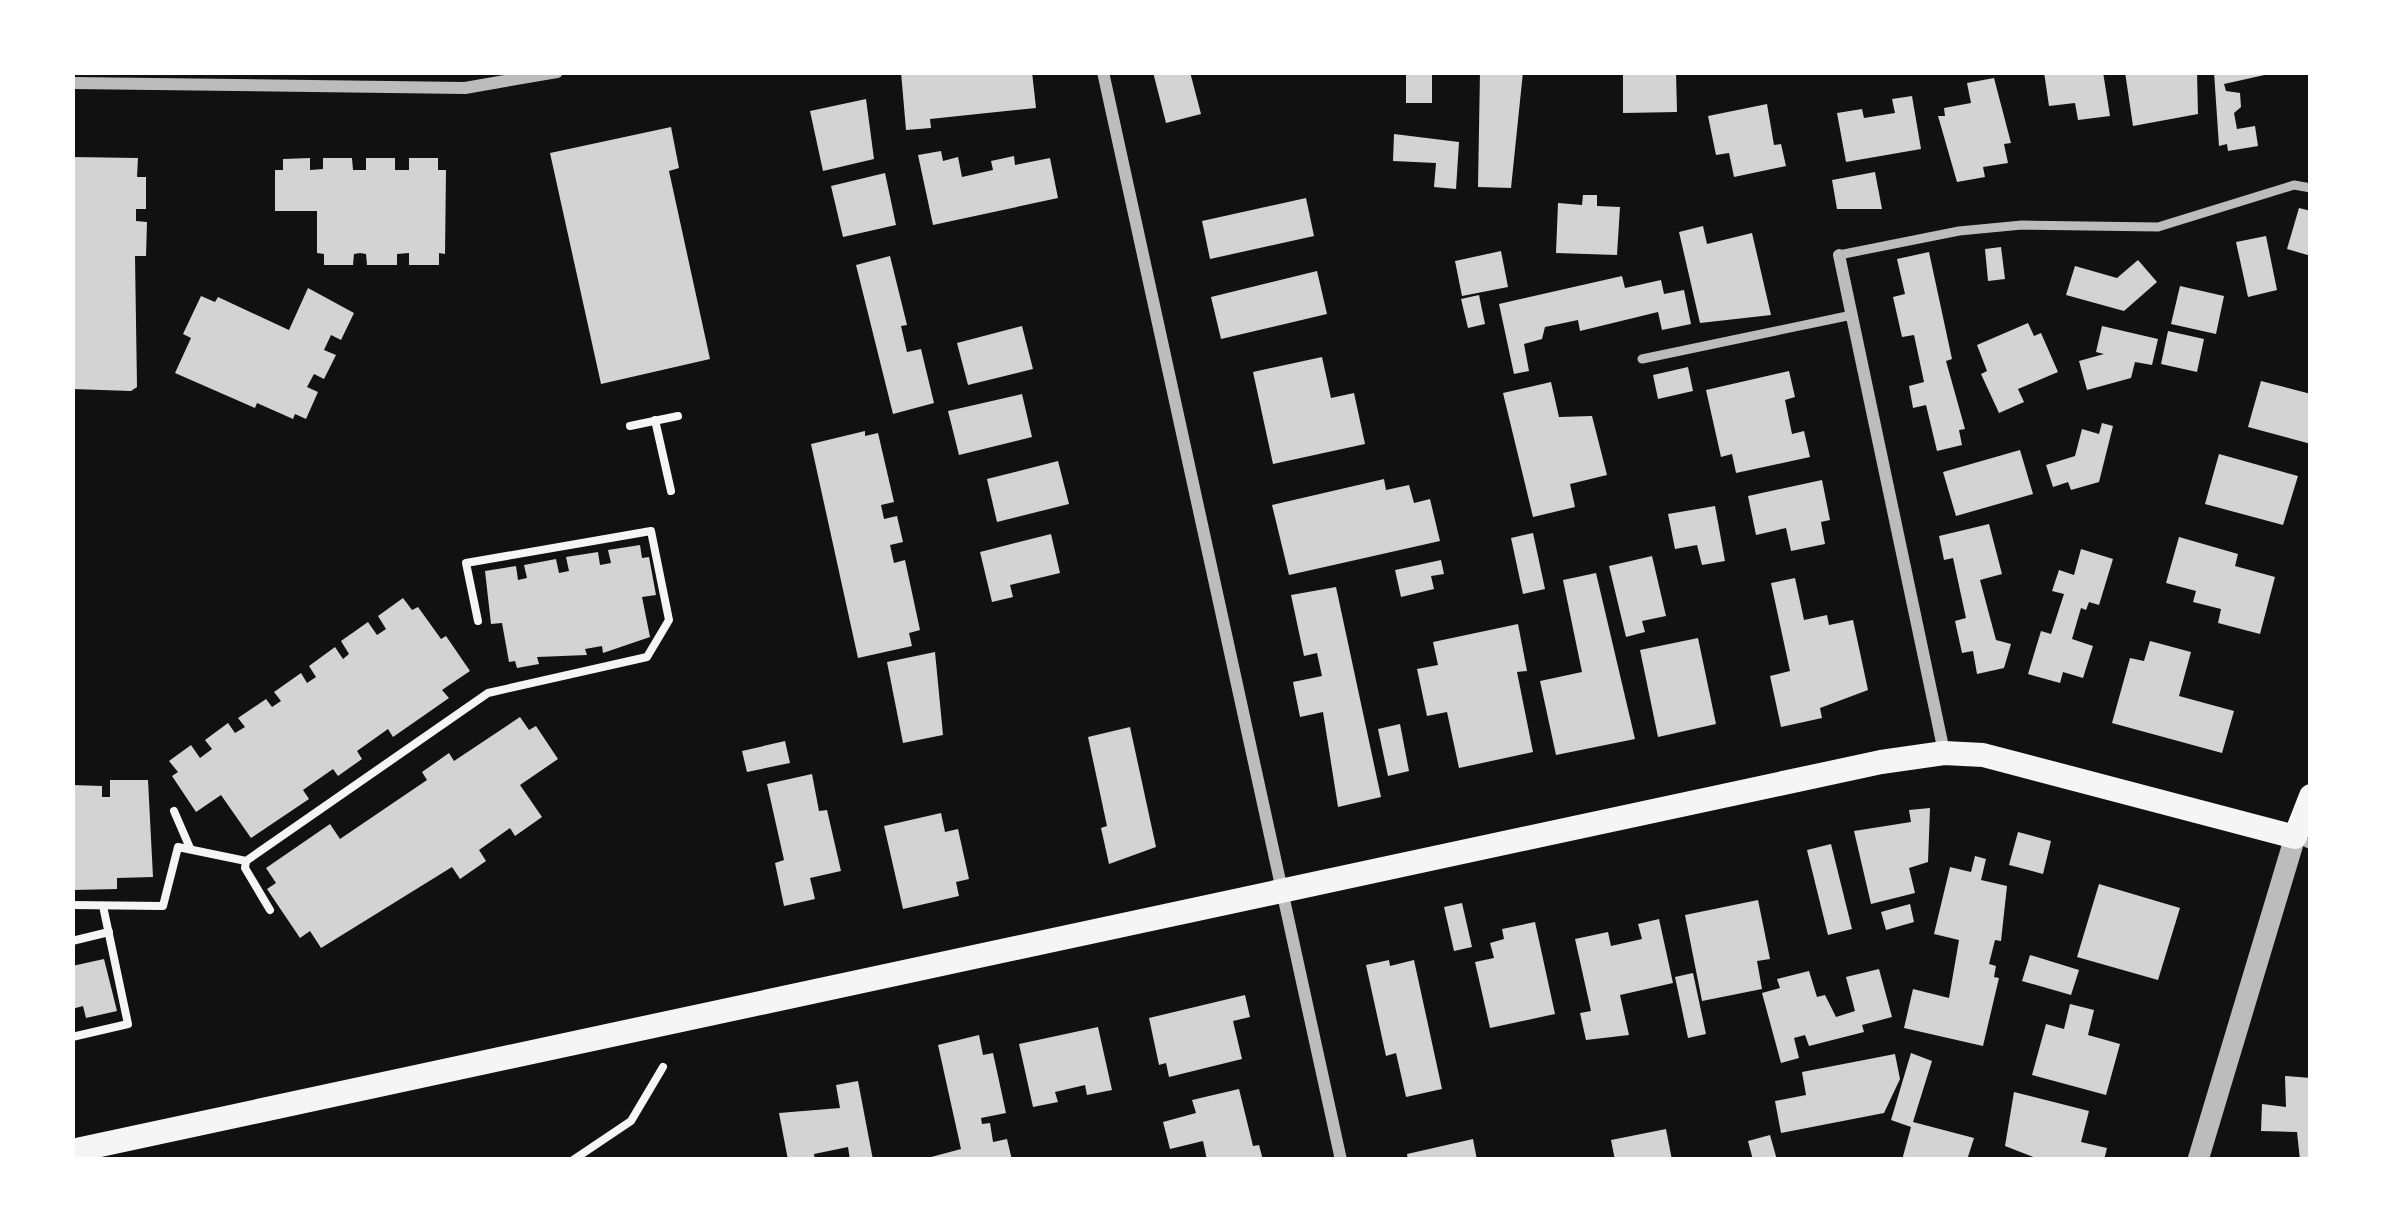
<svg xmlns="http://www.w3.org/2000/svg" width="2383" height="1232" font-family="'Noto Serif',serif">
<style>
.building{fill:#d3d3d3}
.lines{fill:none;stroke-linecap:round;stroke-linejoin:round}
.path{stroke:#f5f5f5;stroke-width:8}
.service{stroke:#bcbcbc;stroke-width:9}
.minor{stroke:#bcbcbc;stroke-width:12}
.tertiary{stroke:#bcbcbc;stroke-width:21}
.secondary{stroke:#f5f5f5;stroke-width:24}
</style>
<rect width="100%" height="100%" fill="#111"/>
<g class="building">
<polygon points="901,72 1032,72 1036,108 930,119 931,128 906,130"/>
<polygon points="1153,72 1190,72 1201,114 1166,123"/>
<rect x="1406" y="72" width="26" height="31"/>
<polygon points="1480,72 1523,72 1511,188 1478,187"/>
<polygon points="1623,72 1676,72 1677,112 1623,113"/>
<polygon points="2044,72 2103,72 2110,116 2078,120 2075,103 2049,106"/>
<polygon points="2125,72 2197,72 2198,114 2133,126"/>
<polygon points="2214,72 2278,72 2224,84 2226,91 2240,93 2241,107 2234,113 2237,129 2255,126 2258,146 2228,151 2227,144 2219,146"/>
<polygon points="1994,78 2011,143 2004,144 2008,163 1983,167 1985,177 1957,182 1938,116 1945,116 1944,108 1971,103 1967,83"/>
<polygon points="1912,96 1921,149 1846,162 1837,113 1862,109 1864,118 1895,113 1892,99"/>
<polygon points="866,99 874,159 823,171 810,111"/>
<polygon points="1767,104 1774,145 1781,144 1786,166 1734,177 1729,153 1716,155 1708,116"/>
<polygon points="671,127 679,168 669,171 710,359 601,384 550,153"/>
<polygon points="1394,134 1459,142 1456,189 1434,187 1436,163 1393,161"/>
<polygon points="941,151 943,161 958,157 962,177 993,170 991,161 1014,156 1015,165 1050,158 1058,198 933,225 918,155"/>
<polygon points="72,157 138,158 137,177 146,177 146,209 136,209 136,221 147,222 146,256 135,256 137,387 131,391 72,389"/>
<polygon points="310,158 310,170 323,169 323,158 352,158 353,170 366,170 366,158 395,158 395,170 409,170 409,158 438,158 438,170 446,170 445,254 439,253 439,265 409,265 409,253 397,254 397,265 367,265 366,254 360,253 354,254 353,265 324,265 324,254 317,253 317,211 275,211 275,170 283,170 283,159"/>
<polygon points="1875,172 1882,209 1837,209 1832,180"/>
<polygon points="885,173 896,225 843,237 831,186"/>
<polygon points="1583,195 1597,195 1597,206 1620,207 1617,255 1556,253 1558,203 1582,205"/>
<polygon points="1306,198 1314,236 1210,259 1202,221"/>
<polygon points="2299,208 2311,211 2311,256 2287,249"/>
<polygon points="1703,226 1707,244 1752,233 1771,315 1700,323 1679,232"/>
<polygon points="2266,236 2277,290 2248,297 2236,242"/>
<polygon points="2001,247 2005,279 1988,281 1985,249"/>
<polygon points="1501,251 1508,287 1462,296 1455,261"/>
<polygon points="1929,252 1952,359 1946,361 1965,429 1959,430 1962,445 1937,451 1926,405 1913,408 1909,386 1924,382 1914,335 1902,337 1893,297 1905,294 1897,259"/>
<polygon points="890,256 907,325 901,326 907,352 921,349 934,403 893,414 856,265"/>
<polygon points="2138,260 2157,282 2124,311 2066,295 2075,266 2117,278"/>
<polygon points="1317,271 1327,314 1221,339 1211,297"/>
<polygon points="1622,276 1625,288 1661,280 1664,294 1684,290 1691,324 1662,330 1658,312 1580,331 1578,320 1545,327 1542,339 1524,344 1529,371 1514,374 1499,304"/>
<polygon points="2180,286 2224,296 2216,334 2171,324"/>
<polygon points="308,288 354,313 341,340 331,335 324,350 336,355 324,379 314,374 307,387 318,392 306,419 295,414 293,419 257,403 255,408 175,373 191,338 183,334 201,296 215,302 218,297 289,330"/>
<polygon points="1479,295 1485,324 1468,328 1461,299"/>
<polygon points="2028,323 2034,336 2041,333 2058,372 2018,389 2024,402 1999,413 1981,374 1987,371 1977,345"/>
<polygon points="1022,326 1033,369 968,385 957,343"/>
<polygon points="2102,326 2158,339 2152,365 2135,362 2131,378 2087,390 2079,361 2104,354 2096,352"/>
<polygon points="2168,331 2204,339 2197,372 2161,364"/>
<polygon points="1322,357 1331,398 1354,393 1365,444 1273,464 1253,372"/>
<polygon points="1688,367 1693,391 1658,399 1653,375"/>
<polygon points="1789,371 1795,397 1785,400 1792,434 1804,431 1810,457 1736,473 1732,454 1721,457 1706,390"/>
<polygon points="2261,381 2311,394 2311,444 2248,427"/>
<polygon points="1551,382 1559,417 1592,416 1607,475 1570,484 1575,507 1533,517 1503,393"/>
<polygon points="1022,394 1032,437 959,455 948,411"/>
<polygon points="2102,423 2113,426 2099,482 2071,490 2068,482 2053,487 2046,465 2075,456 2082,429 2099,434"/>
<polygon points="865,431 865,436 878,433 894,502 881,505 884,519 897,516 903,542 890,545 894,563 905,560 920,630 909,633 912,646 858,658 811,444"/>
<polygon points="2020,450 2033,494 1956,516 1943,472"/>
<polygon points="2219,454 2298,476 2283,525 2205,504"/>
<polygon points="1058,461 1069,504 997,522 987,479"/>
<polygon points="1384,479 1386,490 1409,485 1414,503 1430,499 1440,541 1289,575 1272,505"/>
<polygon points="1822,480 1830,520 1821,522 1825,544 1791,551 1786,528 1756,535 1748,496"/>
<polygon points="1715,506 1725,561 1702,565 1697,545 1675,549 1668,514"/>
<polygon points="1989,524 2002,574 1980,580 1996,640 2011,644 2004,668 1977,674 1973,651 1962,653 1955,621 1966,618 1953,558 1944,560 1939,536"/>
<polygon points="1533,533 1545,589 1523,594 1511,538"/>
<polygon points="1051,534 1060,573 1010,585 1013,597 992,602 980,552"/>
<polygon points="2179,537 2238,554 2235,566 2275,577 2260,634 2218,623 2221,609 2193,602 2196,591 2166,583"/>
<polygon points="640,545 642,558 649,557 656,595 642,597 650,637 603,653 602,646 585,649 587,655 537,657 539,664 517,668 515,661 509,662 502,623 491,624 485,571 516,566 518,580 527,578 524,565 556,559 559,573 569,571 566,557 598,552 600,565 611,563 608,550"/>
<polygon points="2081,549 2113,559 2099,605 2089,602 2086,610 2081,608 2072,639 2093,646 2083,678 2063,672 2060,683 2028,674 2041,631 2051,634 2064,594 2052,591 2059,570 2074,575"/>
<polygon points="1652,556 1666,616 1642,621 1645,632 1626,637 1609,566"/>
<polygon points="1441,560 1444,574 1431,576 1434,589 1401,597 1395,570"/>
<polygon points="1596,573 1635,739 1556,755 1540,681 1582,672 1563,580"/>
<polygon points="1795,578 1804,620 1827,615 1829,625 1853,620 1868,690 1820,708 1822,718 1781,727 1770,676 1790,671 1771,583"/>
<polygon points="1336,587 1381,797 1338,807 1323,712 1300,717 1293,682 1322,676 1317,653 1304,656 1291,595"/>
<polygon points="403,598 412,610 418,607 441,639 446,636 470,671 442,690 449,698 393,737 388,729 357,751 362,759 338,776 333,769 303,790 309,799 251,838 221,795 196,812 172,776 178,772 169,761 191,745 200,758 212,749 205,740 228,723 235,733 245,727 238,718 266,699 272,707 281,701 274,692 301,673 307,683 316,677 309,666 335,647 343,659 349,654 341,641 368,622 377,635 386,629 378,616"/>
<polygon points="1518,624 1527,671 1517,672 1533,752 1459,768 1447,712 1427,716 1417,669 1438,665 1433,642"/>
<polygon points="1698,638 1716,724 1658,737 1640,650"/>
<polygon points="2150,641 2191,652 2179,696 2234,711 2222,753 2112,723 2130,658 2144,661"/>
<polygon points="935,652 943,735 903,743 887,662"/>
<polygon points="520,717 529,730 536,726 558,759 520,785 542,817 515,836 510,828 479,850 486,861 460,879 452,867 321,948 310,931 300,938 267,889 276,883 266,868 330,824 340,839 427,780 422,772 449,753 454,761"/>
<polygon points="1400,724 1409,771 1388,776 1378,729"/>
<polygon points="1130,727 1156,847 1109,864 1101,828 1107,826 1088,737"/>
<polygon points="785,741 790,763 747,772 742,751"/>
<polygon points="812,774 819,811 827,810 841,871 810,878 815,899 784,906 775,863 784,860 767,784"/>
<polygon points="110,780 148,780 153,877 117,878 117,889 72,890 72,785 102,786 102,797 110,797"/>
<polygon points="1930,808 1928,862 1909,868 1915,893 1871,904 1854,831 1911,822 1909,810"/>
<polygon points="941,813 945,832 958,829 969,879 956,882 959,896 903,909 884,826"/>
<polygon points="2018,832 2051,841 2043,874 2009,865"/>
<polygon points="1831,844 1852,929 1828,935 1807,850"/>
<polygon points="1975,856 1986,859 1981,880 2007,886 2001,941 1995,940 1989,964 1996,966 1994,977 1999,978 1983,1046 1904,1028 1913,989 1949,998 1959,940 1934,934 1950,867 1971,872"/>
<polygon points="2099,884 2180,908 2158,980 2077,957"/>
<polygon points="1758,900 1770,959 1757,961 1762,989 1702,1001 1685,915"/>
<polygon points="1462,903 1472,947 1454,951 1444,907"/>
<polygon points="1910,904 1914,922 1886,930 1881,912"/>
<polygon points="1659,919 1673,983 1620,995 1629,1035 1586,1040 1580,1013 1591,1011 1575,939 1608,932 1611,946 1642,939 1638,924"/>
<polygon points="1535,922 1555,1014 1490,1028 1475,962 1494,958 1490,943 1504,939 1502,929"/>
<polygon points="2030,955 2079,970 2071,995 2022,981"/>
<polygon points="104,959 117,1011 86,1018 83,1006 72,1009 72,966"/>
<polygon points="1389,960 1390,966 1414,960 1442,1089 1406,1097 1396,1053 1386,1056 1366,965"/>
<polygon points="1879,969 1892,1017 1862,1025 1864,1032 1809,1046 1805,1035 1794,1038 1799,1058 1781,1063 1762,993 1780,988 1777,979 1809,971 1817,997 1825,995 1836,1017 1855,1011 1846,977"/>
<polygon points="1693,973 1706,1034 1688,1038 1675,977"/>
<polygon points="1245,995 1250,1017 1233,1021 1242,1059 1169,1077 1166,1063 1159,1065 1149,1018"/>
<polygon points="2070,1004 2094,1010 2088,1035 2120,1044 2106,1095 2032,1075 2046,1024 2064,1029"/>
<polygon points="1098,1027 1112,1090 1087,1095 1085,1085 1055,1092 1058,1102 1033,1107 1019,1044"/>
<polygon points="979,1035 983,1055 993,1053 1006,1113 981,1118 982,1124 990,1123 993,1142 1007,1139 1012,1160 920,1160 961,1149 938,1045"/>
<polygon points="1911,1053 1932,1061 1913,1122 1974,1138 1967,1160 1902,1160 1911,1127 1891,1120"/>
<polygon points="1895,1054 1900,1079 1884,1113 1781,1133 1775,1101 1806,1095 1802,1072"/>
<polygon points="2285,1076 2311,1078 2311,1160 2300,1160 2297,1132 2261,1131 2262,1104 2286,1107"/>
<polygon points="858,1081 873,1160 850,1160 848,1147 814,1154 815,1160 788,1160 779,1113 840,1108 836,1085"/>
<polygon points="1239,1089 1253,1146 1259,1145 1263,1160 1207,1160 1203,1141 1170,1149 1163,1122 1196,1113 1192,1100"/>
<polygon points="2014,1092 2089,1111 2081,1142 2107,1148 2104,1160 2041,1160 2005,1146"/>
<polygon points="1666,1129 1672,1160 1615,1160 1611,1140"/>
<polygon points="1770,1135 1777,1160 1753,1160 1748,1141"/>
<polygon points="1473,1139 1477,1160 1408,1160 1407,1154"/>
</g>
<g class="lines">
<g class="path">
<polyline points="655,420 671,491"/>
<polyline points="630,426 678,416"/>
<polyline points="174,811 190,848"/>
<polyline points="246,861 245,868 270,910"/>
<polyline points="72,905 163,906 178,847 246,861 488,693 647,657 669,620 651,531 466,563 478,621"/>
<polyline points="72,941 109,932"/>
<polyline points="72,1037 128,1024 103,906"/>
<polyline points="573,1160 631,1121 663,1067"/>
</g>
<g class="service">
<polyline points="1839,255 1959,231 2022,225 2158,227 2294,185 2311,188"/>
<polyline points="1642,359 1852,315"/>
<polyline points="2295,837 2311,845"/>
</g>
<g class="minor">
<polyline points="1103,72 1341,1160"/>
<polyline points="72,83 465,88 557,72"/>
<polyline points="1839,255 1944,752"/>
</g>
<polyline class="tertiary" points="2198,1160 2295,837"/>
<polyline class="secondary" points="72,1151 1881,762 1944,753 1983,755 2295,837 2311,796"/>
</g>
<rect width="2383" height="1232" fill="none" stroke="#ffffff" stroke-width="150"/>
</svg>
